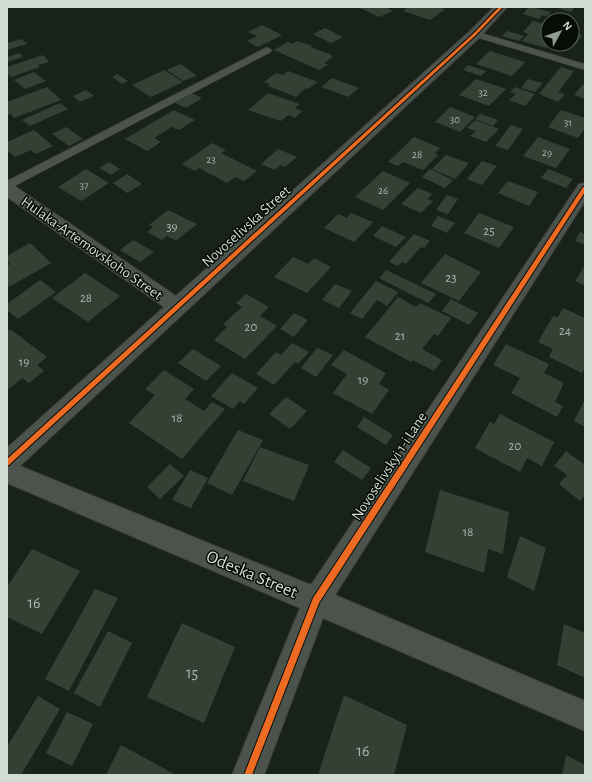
<svg xmlns="http://www.w3.org/2000/svg" width="592" height="782" font-family="'Alegreya Sans',sans-serif">
<style>
.building{fill:#334135}
.lines{fill:none;stroke-linecap:round;stroke-linejoin:round}
.lane-casing{stroke:#353d36;stroke-width:1}
.street-casing{stroke:#353d36;stroke-width:2}
.lane{fill:#4c534d;fill-rule:evenodd}
.street{fill:#4c534d;fill-rule:evenodd}
.cycleway-casing{stroke:#060d07;stroke-width:2}
.cycleway{fill:#ed6a23;fill-rule:evenodd}
.labels{text-anchor:middle;stroke-width:3;stroke-linejoin:round;paint-order:stroke}
.far-number-label{font-size:11px;fill:#aab5ab}
.number-label{font-size:13px;fill:#aab5ab}
.street-label{font-size:15px;fill:#d1dcd2;stroke:#060d07}
.near-number-label{font-size:16px;fill:#aab5ab}
.near-street-label{font-size:18px;fill:#d1dcd2;stroke:#060d07}
</style>
<rect width="100%" height="100%" fill="#18221a"/>
<g class="building">
<polygon points="358,7 385,7 393,11 379,17"/>
<polygon points="408,7 438,7 445,9 430,20 403,11"/>
<polygon points="529,7 531,7 551,12 547,16 542,15 539,19 523,14"/>
<polygon points="555,7 575,7 571,12"/>
<polygon points="533,21 548,25 549,44 546,48 522,41 528,34 523,32"/>
<polygon points="262,25 282,35 258,47 247,41 257,36 248,32"/>
<polygon points="325,28 343,37 331,43 313,34"/>
<polygon points="507,31 524,36 519,41 502,36"/>
<polygon points="572,33 582,35 577,43 572,41"/>
<polygon points="22,39 27,44 7,50 7,43"/>
<polygon points="297,41 313,46 310,47 332,55 330,56 333,57 324,63 328,65 319,70 274,50 288,42 293,44"/>
<polygon points="490,51 525,62 512,76 476,64"/>
<polygon points="20,53 23,57 7,62 7,57"/>
<polygon points="43,55 49,62 38,65 40,67 11,77 7,73 7,67"/>
<polygon points="181,64 197,76 183,81 167,70"/>
<polygon points="468,65 486,71 481,76 463,70"/>
<polygon points="561,67 574,71 558,92 565,94 558,102 539,94"/>
<polygon points="164,70 183,82 151,97 132,85"/>
<polygon points="288,71 318,82 308,89 306,88 296,97 268,86 270,84 264,82 276,73 283,75"/>
<polygon points="34,72 46,81 25,89 14,80"/>
<polygon points="117,74 128,81 122,84 112,77"/>
<polygon points="332,78 359,88 348,97 321,87"/>
<polygon points="476,79 506,89 489,106 459,95"/>
<polygon points="528,79 543,83 535,92 521,88"/>
<polygon points="585,82 585,99 574,95"/>
<polygon points="47,87 61,100 14,118 11,114 7,115 7,102"/>
<polygon points="515,87 535,94 525,106 509,100 516,94 510,92"/>
<polygon points="86,90 94,96 80,102 73,96"/>
<polygon points="191,93 202,98 186,108 175,103"/>
<polygon points="268,93 300,104 295,108 302,111 295,118 288,115 281,121 248,110"/>
<polygon points="60,103 68,109 30,126 22,120"/>
<polygon points="450,107 475,117 460,132 435,122"/>
<polygon points="174,110 195,120 179,130 172,127 154,138 161,142 147,151 125,139"/>
<polygon points="561,110 585,118 585,128 578,138 548,127"/>
<polygon points="480,114 498,120 493,126 475,119"/>
<polygon points="475,120 499,129 486,142 470,136 476,131 467,128"/>
<polygon points="511,125 523,129 508,150 495,146"/>
<polygon points="66,127 83,139 69,146 52,134"/>
<polygon points="34,130 53,146 36,154 31,150 15,157 7,150 7,142"/>
<polygon points="414,137 440,148 435,153 438,155 423,170 403,162 398,166 388,162"/>
<polygon points="538,137 570,149 556,168 523,156"/>
<polygon points="212,143 226,150 221,153 257,171 244,181 235,177 227,183 199,168 195,171 182,164"/>
<polygon points="278,149 297,157 285,167 280,165 275,170 261,164"/>
<polygon points="446,155 469,163 455,179 432,169"/>
<polygon points="482,161 497,166 482,185 467,179"/>
<polygon points="109,162 120,169 111,175 99,168"/>
<polygon points="86,169 109,183 81,201 58,187"/>
<polygon points="430,169 453,180 445,188 422,177"/>
<polygon points="548,169 573,179 566,188 541,178"/>
<polygon points="383,171 410,183 383,210 355,197"/>
<polygon points="127,174 142,184 127,193 113,183"/>
<polygon points="508,181 538,192 529,206 498,193"/>
<polygon points="418,188 432,194 427,199 433,201 421,213 401,204"/>
<polygon points="447,195 458,199 448,214 436,210"/>
<polygon points="168,210 197,224 176,241 167,236 162,240 147,232 153,227 149,225"/>
<polygon points="351,213 373,222 354,242 324,228 338,214 347,218"/>
<polygon points="479,213 514,227 499,248 464,233"/>
<polygon points="438,216 455,223 447,233 431,226"/>
<polygon points="382,226 406,237 396,247 373,236"/>
<polygon points="580,232 585,234 585,245 575,241"/>
<polygon points="414,234 430,241 424,248 421,247 406,264 402,262 398,266 389,262"/>
<polygon points="133,240 154,252 140,262 120,250"/>
<polygon points="30,243 51,263 9,287 7,285 7,266 10,264 7,261 7,256"/>
<polygon points="445,254 481,272 459,301 421,283"/>
<polygon points="293,257 308,264 314,258 331,267 307,293 274,277"/>
<polygon points="585,265 585,286 575,281"/>
<polygon points="386,270 436,294 428,303 379,278"/>
<polygon points="85,273 120,296 88,322 52,298"/>
<polygon points="40,280 56,292 18,319 7,310 7,304"/>
<polygon points="376,281 398,292 387,306 377,300 362,319 350,313"/>
<polygon points="335,284 352,291 339,308 322,300"/>
<polygon points="246,294 269,307 260,316 277,326 245,359 214,340 227,327 223,324 242,307 236,303"/>
<polygon points="398,297 416,307 420,303 451,318 438,336 434,334 422,349 442,360 434,371 413,360 411,362 365,337"/>
<polygon points="451,299 478,313 469,325 442,311"/>
<polygon points="563,308 585,318 585,367 582,373 549,357 553,349 538,342 553,316 558,317"/>
<polygon points="294,313 308,320 294,337 280,329"/>
<polygon points="10,329 47,357 37,365 44,371 29,383 22,378 9,389 7,387 7,332"/>
<polygon points="292,343 309,352 298,364 295,362 274,385 256,374 276,352 281,355"/>
<polygon points="506,344 549,364 544,373 564,383 555,402 563,406 557,417 511,393 520,378 493,365"/>
<polygon points="317,348 333,355 316,377 301,368"/>
<polygon points="193,349 221,366 206,381 178,363"/>
<polygon points="344,350 386,373 379,384 389,390 372,414 333,393 347,374 331,365"/>
<polygon points="164,370 194,389 185,399 204,411 212,402 225,409 182,459 129,423 155,395 145,389"/>
<polygon points="232,373 258,388 244,404 240,401 233,409 211,396"/>
<polygon points="286,397 307,411 290,429 269,414"/>
<polygon points="585,399 585,427 574,421"/>
<polygon points="500,414 554,442 542,466 527,458 520,472 475,448 490,422 494,424"/>
<polygon points="364,417 393,435 386,445 357,427"/>
<polygon points="238,430 263,440 232,495 207,483"/>
<polygon points="260,447 309,465 294,501 243,481"/>
<polygon points="343,450 371,468 362,480 334,462"/>
<polygon points="566,451 585,465 585,495 580,501 559,484 567,475 554,466"/>
<polygon points="170,464 184,476 160,499 147,487"/>
<polygon points="190,470 208,478 191,508 172,500"/>
<polygon points="440,490 509,512 503,554 488,549 484,573 425,552"/>
<polygon points="520,536 546,548 534,591 507,577"/>
<polygon points="32,549 80,571 42,634 7,617 7,587"/>
<polygon points="95,589 118,598 69,691 45,679"/>
<polygon points="182,623 235,647 204,723 147,697"/>
<polygon points="564,624 585,633 585,678 557,665"/>
<polygon points="108,631 132,643 100,707 74,693"/>
<polygon points="344,695 407,725 394,775 318,775"/>
<polygon points="38,696 60,709 21,775 7,775 7,747"/>
<polygon points="67,712 93,724 72,766 46,753"/>
<polygon points="121,745 176,775 106,775"/>
<polygon points="566,755 585,765 585,775 562,775"/>
</g>
<g class="lines">
<g class="lane-casing">
<g id="lane">
<polygon points="475,31 585,64 585,70 472,36 470,34 472,32"/>
<polygon points="267,47 272,50 271,52 7,190 7,181"/>
</g>
</g>
<g class="street-casing">
<polygon id="street" points="494,7 507,7 480,37 20,466 311,585 579,184 585,183 585,201 335,595 585,701 585,731 323,618 264,775 232,775 300,608 7,483 7,448 164,307 7,197 7,184 13,185 176,296 470,31"/>
</g>
<use href="#lane" class="lane"/>
<use href="#street" class="street"/>
<g class="cycleway-casing">
<g id="cycleway">
<polygon points="499,7 503,7 476,35 9,465 7,466 7,459 474,33"/>
<polygon points="583,187 585,187 585,192 319,603 252,775 244,775 313,598"/>
</g>
</g>
<use href="#cycleway" class="cycleway"/>
</g>
<g class="labels">
<g class="far-number-label">
<text x="483" y="96">32</text>
<text x="455" y="123">30</text>
<text x="568" y="126">31</text>
<text x="547" y="156">29</text>
<text x="417" y="158">28</text>
<text x="211" y="163">23</text>
<text x="84" y="189">37</text>
<text x="383" y="194">26</text>
</g>
<g class="number-label">
<text x="172" y="231">39</text>
<text x="489" y="235">25</text>
<text x="451" y="282">23</text>
<text x="86" y="302">28</text>
<text x="251" y="331">20</text>
<text x="565" y="335">24</text>
<text x="400" y="340">21</text>
<text x="24" y="366">19</text>
<text x="363" y="384">19</text>
<text x="177" y="422">18</text>
<text x="515" y="450">20</text>
<text x="468" y="536">18</text>
</g>
<g class="street-label">
<text transform="translate(246 226) rotate(-42)" y="5">Novoselivska Street</text>
<text transform="translate(92 248) rotate(35)" y="5">Hulaka-Artemovskoho Street</text>
<text transform="translate(389 466) rotate(-57)" y="5">Novoselivskyi 1-i Lane</text>
</g>
<g class="near-number-label">
<text x="34" y="608">16</text>
<text x="192" y="678">15</text>
<text x="363" y="756">16</text>
</g>
<g class="near-street-label">
<text transform="translate(252 574) rotate(23)" y="6">Odeska Street</text>
</g>
</g>
<rect width="592" height="782" fill="none" stroke="#d1dcd2" stroke-width="16"/>
<g transform="translate(560 32) rotate(50)"><circle r="19" fill="#060d07" stroke="#576058"/>
<path d="M0-3L7 15L0 10L-7 15Z" fill="#909b92"/>
<text y="-6" font-size="11" font-weight="bold" text-anchor="middle" fill="#d1dcd2">N</text>
</g>
</svg>
